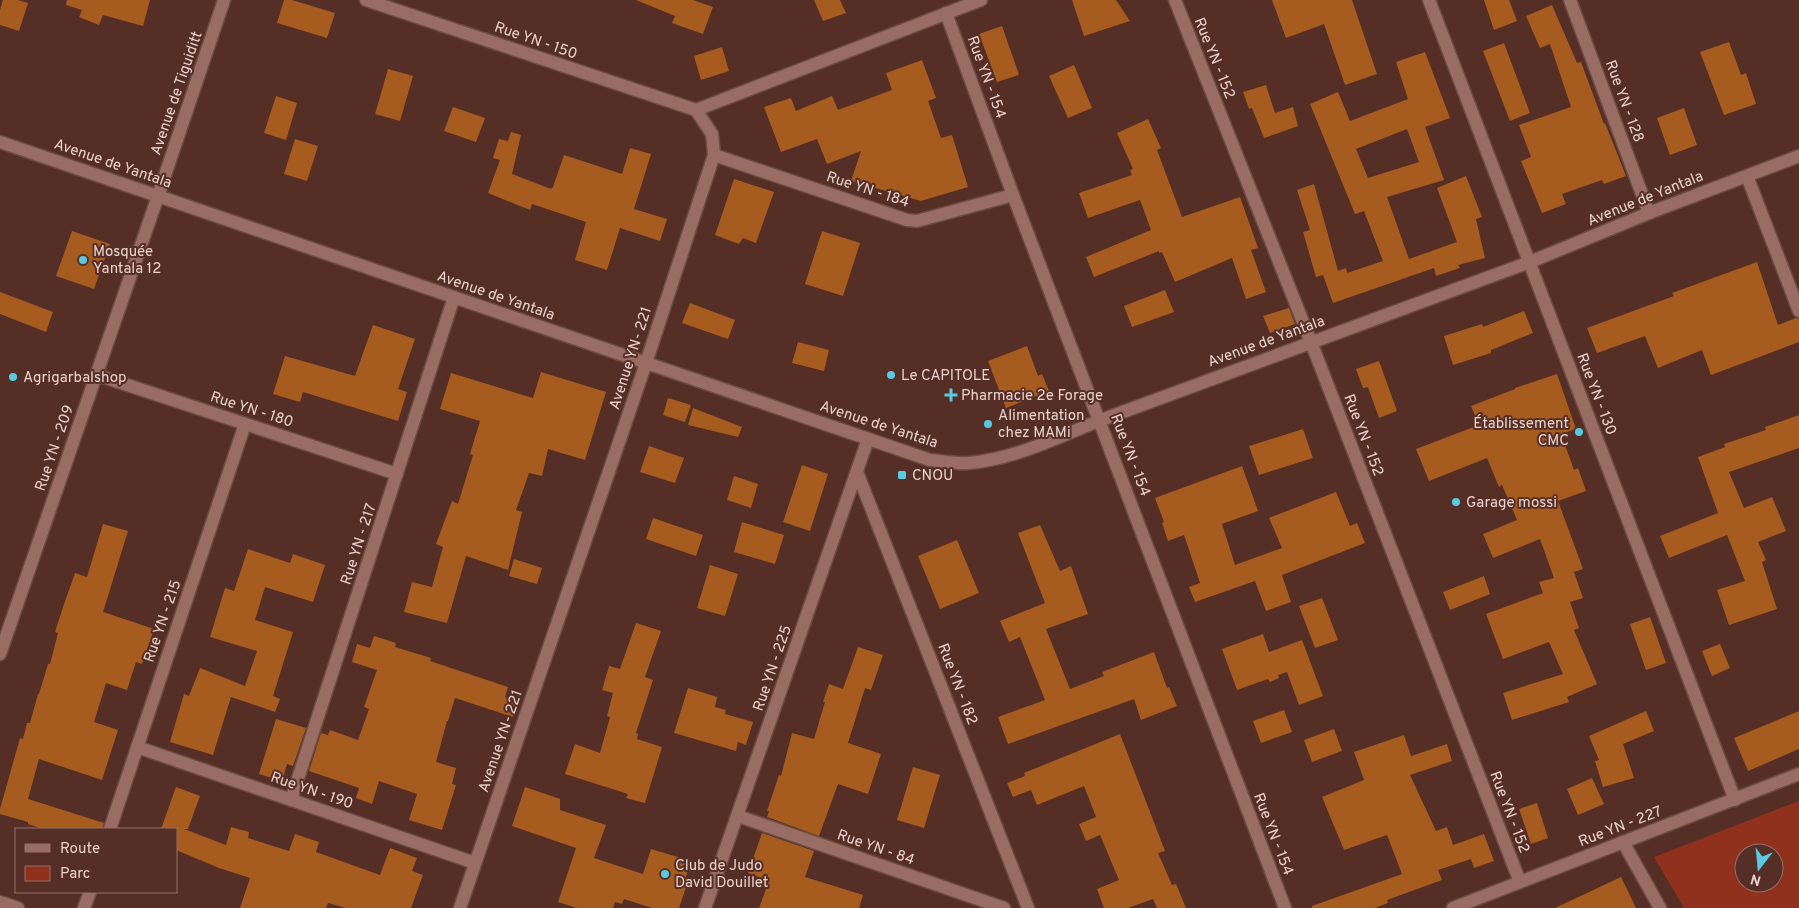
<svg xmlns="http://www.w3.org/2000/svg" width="1799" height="908" font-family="Overpass,sans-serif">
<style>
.green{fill:#8f311d;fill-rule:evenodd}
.building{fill:#a65b1f;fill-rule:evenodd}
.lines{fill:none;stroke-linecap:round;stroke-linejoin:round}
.minor-casing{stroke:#6b4b43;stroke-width:15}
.minor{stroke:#996d63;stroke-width:12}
.poi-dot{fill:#57c9e1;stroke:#552f26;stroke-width:2}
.labels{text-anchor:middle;stroke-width:4;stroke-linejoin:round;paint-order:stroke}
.street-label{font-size:15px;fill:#ebd2cc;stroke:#552f26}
.poi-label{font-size:15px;fill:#ebd2cc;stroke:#552f26;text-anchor:start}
</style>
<rect width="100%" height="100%" fill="#552f26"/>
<path class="green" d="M1799 801V908H1684L1654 857ZM1744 853H1774V883H1744Z"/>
<g class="building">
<polygon points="3,0 18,0 28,3 19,31 0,25 0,10"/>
<polygon points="67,0 150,0 143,26 103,15 99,25 79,17 82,10 66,5"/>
<polygon points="284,0 292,0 335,13 327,38 277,23"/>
<polygon points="636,0 693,0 713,7 703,34 672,23 675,16"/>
<polygon points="814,0 840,0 846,13 823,21"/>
<polygon points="1072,0 1116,0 1130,21 1084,36"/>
<polygon points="1272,0 1352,0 1377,74 1345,85 1324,24 1286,38"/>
<polygon points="1484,0 1509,0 1517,21 1494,30"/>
<polygon points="1552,5 1577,63 1581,62 1604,124 1605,123 1626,176 1604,184 1602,180 1562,194 1566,204 1542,213 1521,161 1531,157 1519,125 1571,107 1550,44 1540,48 1526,16"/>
<polygon points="1002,26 1019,75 997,82 979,34"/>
<polygon points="1729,42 1741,75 1746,73 1756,104 1724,115 1700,52"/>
<polygon points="1504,43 1530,113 1510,121 1483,51"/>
<polygon points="722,47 729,71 701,80 694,56"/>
<path d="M1425 52 1450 118 1425 127 1444 180 1387 197 1409 259 1457 242 1437 188 1466 176 1482 217 1476 219 1485 258 1458 265 1460 268 1436 276 1434 268 1333 303 1323 275 1316 277 1303 232 1310 230 1297 190 1314 184 1338 271 1346 268 1347 273 1383 261 1364 211 1355 214 1310 104 1338 92 1350 121 1408 99 1396 62ZM1407 129 1419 162 1368 178 1356 149Z"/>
<polygon points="922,60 936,98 928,101 941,138 952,135 968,187 921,201 851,181 861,151 827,164 817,139 781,152 764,107 791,98 796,111 832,96 838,110 892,90 886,73"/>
<polygon points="1074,65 1092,108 1068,118 1049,76"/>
<polygon points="388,69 413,76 400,121 375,114"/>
<polygon points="1266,85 1275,113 1293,107 1298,126 1264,138 1252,108 1249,109 1243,92"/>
<polygon points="276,96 297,103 286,140 264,133"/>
<polygon points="453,107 485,118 476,142 444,131"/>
<polygon points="1684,108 1697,145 1670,155 1657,118"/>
<polygon points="1148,119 1161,148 1157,150 1182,217 1240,197 1258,248 1251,250 1266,292 1246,299 1232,258 1175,282 1162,252 1159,253 1159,251 1094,277 1086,257 1151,230 1140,200 1088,218 1079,193 1132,175 1130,170 1133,169 1117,133"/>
<polygon points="511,132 521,135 512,174 551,189 553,187 564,155 622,174 630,148 651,154 634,209 667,219 660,241 620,228 607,270 575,260 586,222 532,204 530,210 488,193 500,160 493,158 499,139 508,141"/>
<polygon points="295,139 318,146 307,181 284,174"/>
<polygon points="734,179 774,192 756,243 743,238 739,244 715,235"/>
<polygon points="72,231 110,244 94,289 56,276"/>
<polygon points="822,231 860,243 843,296 805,284"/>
<polygon points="1757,262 1778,325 1796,318 1799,319 1799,342 1711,375 1702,350 1658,368 1645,336 1597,353 1587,328 1674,296 1672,293"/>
<polygon points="1165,290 1174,312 1132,327 1124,306"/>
<polygon points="0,292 53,312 46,332 0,314"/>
<polygon points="690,303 735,320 728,339 682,323"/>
<polygon points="1289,308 1295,324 1270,333 1263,316"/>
<polygon points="1524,311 1533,333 1491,350 1491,353 1453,365 1444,336 1482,324 1483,327"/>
<polygon points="373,325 415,339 398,389 407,392 398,421 303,392 300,402 273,394 285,356 355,376"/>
<polygon points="798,342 829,350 824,371 792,363"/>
<polygon points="1027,346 1038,376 1042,374 1049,391 1006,408 988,361"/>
<polygon points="1379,361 1397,411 1379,418 1368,387 1363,388 1356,369"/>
<polygon points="541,372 606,392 585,460 548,449 542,476 529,473 516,510 522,512 508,570 466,556 447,623 404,612 412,582 432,587 443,547 436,544 452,501 458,504 473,455 470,454 480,421 440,409 451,373 533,398"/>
<polygon points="1557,374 1576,429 1561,434 1574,470 1578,468 1586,491 1558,501 1583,569 1574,572 1583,598 1570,602 1579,628 1574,630 1597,684 1567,697 1569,702 1512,720 1503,693 1563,674 1549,642 1503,659 1486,614 1543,593 1539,582 1554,578 1540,539 1493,558 1483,534 1517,520 1502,485 1499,487 1487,458 1429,481 1416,449 1479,425 1471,406 1515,389 1515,388"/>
<polygon points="668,398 691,405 685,422 663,415"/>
<polygon points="693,408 742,427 738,437 688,425"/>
<polygon points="1799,415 1799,448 1729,472 1744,508 1772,497 1786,531 1758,542 1766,560 1762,562 1777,609 1729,625 1717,590 1745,581 1727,535 1669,558 1660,536 1718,513 1698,457 1725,447 1724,444 1766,430 1765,427"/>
<polygon points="1303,429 1313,458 1259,475 1249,446"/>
<polygon points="649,446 684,458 675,483 640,472"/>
<polygon points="802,465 828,474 810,531 783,522"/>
<polygon points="1242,466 1258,511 1222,524 1235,565 1282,548 1269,518 1336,492 1350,526 1357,523 1365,543 1282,575 1291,602 1266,611 1255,581 1195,602 1189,587 1200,583 1184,535 1168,541 1162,523 1164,522 1155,498"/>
<polygon points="734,476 758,484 751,508 727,500"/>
<polygon points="653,518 703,535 696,556 646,539"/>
<polygon points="742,522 784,535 775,564 734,552"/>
<polygon points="103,524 128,531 103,612 154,629 142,664 136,662 127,690 106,683 94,722 118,730 102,780 39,759 28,799 104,823 102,829 43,829 28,824 28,822 0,814 0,809 20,738 23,739 27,723 30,723 38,694 39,694 48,664 50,664 58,633 55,632 63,607 75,573 87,577"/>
<polygon points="1040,525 1060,571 1071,566 1088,614 1046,629 1070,689 1104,676 1102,672 1154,652 1167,688 1169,687 1177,706 1141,720 1134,699 1008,744 998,717 1045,700 1020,637 1009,642 1000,621 1045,603 1018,533"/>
<polygon points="957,540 979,593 940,609 918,556"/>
<polygon points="248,549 290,563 293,554 325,565 313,602 265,587 255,620 293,632 273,696 280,699 275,712 231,697 213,755 170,742 184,694 189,696 200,668 245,686 257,651 210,637 225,588 234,591"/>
<polygon points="514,559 542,568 537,584 509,576"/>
<polygon points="710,565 738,574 725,616 697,608"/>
<polygon points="1484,576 1490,594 1450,610 1443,592"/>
<polygon points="1322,598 1338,640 1315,648 1299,606"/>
<polygon points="1650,617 1666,663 1646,670 1630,624"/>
<polygon points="636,623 661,631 645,677 653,680 636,733 638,734 637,739 662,747 645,803 626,798 628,794 565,774 575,744 600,753 610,717 607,716 613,693 602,690 609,666 620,669"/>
<polygon points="1263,634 1269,652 1302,640 1323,696 1299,705 1287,672 1278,675 1279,678 1270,682 1268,679 1237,690 1222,649"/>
<polygon points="374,636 396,643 395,647 431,658 430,661 508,687 505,697 518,702 513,717 455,698 448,721 447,721 436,762 456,768 452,784 456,785 442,830 409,820 417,794 379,781 372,804 356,798 359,788 309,771 321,733 328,735 330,730 358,740 369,709 364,707 377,670 352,662 357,644 370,648"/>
<polygon points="1720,644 1730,668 1712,676 1702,651"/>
<polygon points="858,647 883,655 871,690 865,688 848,743 881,754 868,794 838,784 819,836 767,817 769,811 767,811 779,775 781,776 792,733 814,739 825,702 823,702 829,684 843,689"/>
<polygon points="688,688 717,697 715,707 726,710 725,714 753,722 746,745 738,742 736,751 674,733"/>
<polygon points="1284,710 1292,732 1261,743 1253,721"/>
<polygon points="1646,711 1654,731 1623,744 1634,778 1603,787 1595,761 1599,760 1589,736"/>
<polygon points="1799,711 1799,749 1748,771 1734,738"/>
<polygon points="276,719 306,728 293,766 287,764 282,781 259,774"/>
<polygon points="1334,729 1342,751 1312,762 1304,740"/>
<polygon points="1120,734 1165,851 1158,853 1172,885 1176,884 1186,908 1157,908 1153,899 1128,908 1104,908 1097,889 1119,880 1100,835 1086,841 1079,824 1096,817 1084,786 1037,805 1031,790 1013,797 1007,783 1025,776 1024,773"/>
<polygon points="1404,735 1411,756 1447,744 1452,761 1410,775 1436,831 1447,827 1453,845 1484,834 1494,861 1474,868 1471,859 1438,870 1442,880 1387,900 1388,903 1375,908 1312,908 1312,906 1402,874 1387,835 1344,850 1322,797 1364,780 1354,752"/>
<polygon points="913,767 940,775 924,828 897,820"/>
<polygon points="1592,778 1604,804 1578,815 1567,789"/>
<polygon points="176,787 200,796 188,829 184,829 226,845 231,827 249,832 248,838 289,851 295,834 319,842 316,852 380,875 390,848 417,858 412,871 423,875 411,908 346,908 328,903 326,908 240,908 250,878 219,868 176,850 176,829 161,829"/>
<polygon points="525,787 560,799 560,810 606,825 594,858 643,874 651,849 691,861 683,886 686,887 679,908 652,908 624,899 622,904 615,902 613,908 577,908 558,902 576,848 512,826"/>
<polygon points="1537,803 1548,838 1531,844 1519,809"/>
<polygon points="762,833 814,851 805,877 863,895 859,908 759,908 769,881 748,873"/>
<polygon points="1621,877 1636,908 1555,908"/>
</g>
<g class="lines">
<g class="minor-casing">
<g id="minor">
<polyline points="366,0 696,110"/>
<polyline points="1175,0 1311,342 1520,882"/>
<polyline points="1429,0 1735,800"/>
<polyline points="1570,0 1649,213"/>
<polyline points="946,13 1013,195 1285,908"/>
<polyline points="696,110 981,0"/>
<path d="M0 142 930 460C943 461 956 464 969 463 1015 459 1058 437 1101 420L1530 262 1649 213 1799 156"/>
<polyline points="714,155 907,220 917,221 1013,195"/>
<polyline points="1747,176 1799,311"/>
<polyline points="97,375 397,474"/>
<polyline points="857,472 1028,908"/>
<polyline points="0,654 158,196 224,0"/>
<polyline points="137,747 475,863"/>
<polyline points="291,800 454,297"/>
<polyline points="738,816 1004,908"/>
<polyline points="110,829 245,424"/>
<polyline points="1623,842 1660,908"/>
<polyline points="0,902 18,908"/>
<polyline points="84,908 90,892"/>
<polyline points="460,908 646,363 714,155 712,134 696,110"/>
<polyline points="705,908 868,439"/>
<polyline points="1453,908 1799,774"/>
</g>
</g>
<use href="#minor" class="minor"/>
</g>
<g class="poi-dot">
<circle cx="83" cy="260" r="5"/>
<circle cx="891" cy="375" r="5"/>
<circle cx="13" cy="377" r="5"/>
<path d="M948.5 387.5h5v5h5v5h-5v5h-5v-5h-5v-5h5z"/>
<circle cx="988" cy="424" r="5"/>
<circle cx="1579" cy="432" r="5"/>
<rect x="897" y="470" width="10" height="10" rx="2.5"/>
<circle cx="1456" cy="502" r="5"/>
<circle cx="665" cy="874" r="5"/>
</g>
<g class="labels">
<g class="street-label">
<text transform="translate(536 40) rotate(19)" y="5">Rue YN - 150</text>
<text transform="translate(1215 58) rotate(68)" y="5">Rue YN - 152</text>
<text transform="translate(987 77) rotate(70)" y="5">Rue YN - 154</text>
<text transform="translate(176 93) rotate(-71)" y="5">Avenue de Tiguiditt</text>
<text transform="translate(1625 101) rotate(70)" y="5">Rue YN - 128</text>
<text transform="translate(113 163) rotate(19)" y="5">Avenue de Yantala</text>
<text transform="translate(868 189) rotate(18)" y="5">Rue YN - 184</text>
<text transform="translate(1645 198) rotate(-22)" y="5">Avenue de Yantala</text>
<text transform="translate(496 295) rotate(19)" y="5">Avenue de Yantala</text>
<text transform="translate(1266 341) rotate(-20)" y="5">Avenue de Yantala</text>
<text transform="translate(630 358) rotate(-72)" y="5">Avenue YN- 221</text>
<text transform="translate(1597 394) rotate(69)" y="5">Rue YN - 130</text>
<text transform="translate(252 409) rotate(18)" y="5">Rue YN - 180</text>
<text transform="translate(879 424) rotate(18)" y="5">Avenue de Yantala</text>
<text transform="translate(1364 435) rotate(69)" y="5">Rue YN - 152</text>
<text transform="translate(54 448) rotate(-71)" y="5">Rue YN - 209</text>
<text transform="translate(1131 455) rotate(69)" y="5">Rue YN - 154</text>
<text transform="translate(358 544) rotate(-72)" y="5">Rue YN - 217</text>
<text transform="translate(162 621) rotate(-71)" y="5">Rue YN - 215</text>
<text transform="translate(772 668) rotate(-71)" y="5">Rue YN - 225</text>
<text transform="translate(958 684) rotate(69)" y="5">Rue YN - 182</text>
<text transform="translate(500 741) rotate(-71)" y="5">Avenue YN- 221</text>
<text transform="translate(312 790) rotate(19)" y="5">Rue YN - 190</text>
<text transform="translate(1510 812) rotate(69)" y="5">Rue YN - 152</text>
<text transform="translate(1620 826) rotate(-21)" y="5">Rue YN - 227</text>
<text transform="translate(1274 834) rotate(69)" y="5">Rue YN - 154</text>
<text transform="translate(876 847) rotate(19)" y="5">Rue YN - 84</text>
</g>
<g class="poi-label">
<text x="93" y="256">Mosquée<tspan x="93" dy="17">Yantala 12</tspan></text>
<text x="901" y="380">Le CAPITOLE</text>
<text x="23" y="382">Agrigarbalshop</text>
<text x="961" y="400">Pharmacie 2e Forage</text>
<text x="998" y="420">Alimentation<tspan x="998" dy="17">chez MAMi</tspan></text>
<text x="1569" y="428" text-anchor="end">Établissement<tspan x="1569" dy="17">CMC</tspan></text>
<text x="912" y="480">CNOU</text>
<text x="1466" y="507">Garage mossi</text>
<text x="675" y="870">Club de Judo<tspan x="675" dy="17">David Douillet</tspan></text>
</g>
</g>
<rect x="15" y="828" width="162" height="65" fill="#552f26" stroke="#917068"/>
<rect x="25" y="844" width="25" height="8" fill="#996d63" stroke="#917068"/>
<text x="60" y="853" font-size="15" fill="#ebd2cc">Route</text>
<rect x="25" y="866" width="25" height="15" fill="#8f311d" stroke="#917068"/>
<text x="60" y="878" font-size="15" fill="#ebd2cc">Parc</text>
<g transform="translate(1759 868) rotate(196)"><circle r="24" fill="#552f26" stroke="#917068"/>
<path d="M0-4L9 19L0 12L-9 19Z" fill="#57c9e1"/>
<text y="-8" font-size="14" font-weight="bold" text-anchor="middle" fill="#ebd2cc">N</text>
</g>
</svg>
